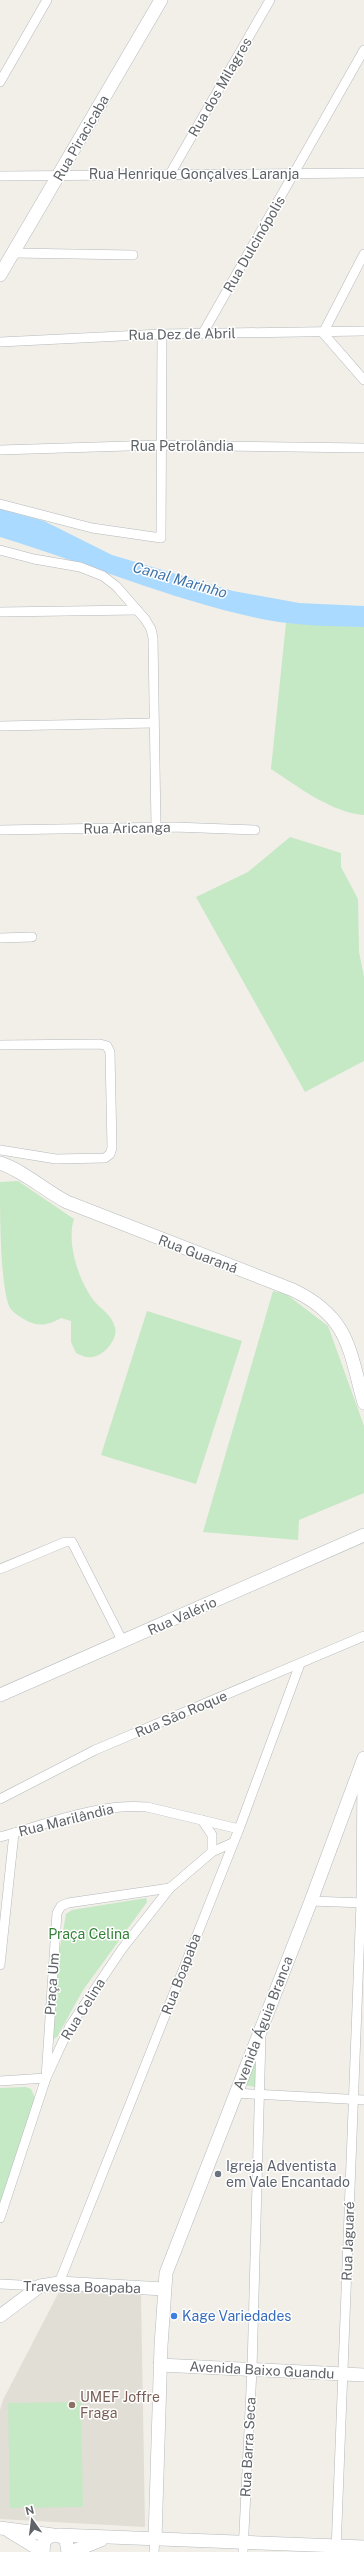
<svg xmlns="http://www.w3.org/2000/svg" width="364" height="2552" font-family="'Public Sans',sans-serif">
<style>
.education{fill:#e1ded6}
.green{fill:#c5e8c5}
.water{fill:#aadaff}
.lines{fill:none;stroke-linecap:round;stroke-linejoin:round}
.street-casing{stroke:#b5b8bc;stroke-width:10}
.secondary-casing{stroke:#b6babf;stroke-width:14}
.street{stroke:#fff;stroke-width:9}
.secondary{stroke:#fff;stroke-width:13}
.worship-dot{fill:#6b7280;stroke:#fff;stroke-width:1.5}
.shop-dot{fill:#3f7fe0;stroke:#fff;stroke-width:1.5}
.education-dot{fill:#8d6e63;stroke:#fff;stroke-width:1.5}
.labels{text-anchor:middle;stroke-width:3;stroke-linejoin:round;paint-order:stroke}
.street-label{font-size:14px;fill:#5f6368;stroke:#fff}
.park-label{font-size:14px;fill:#348238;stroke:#fff}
.worship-label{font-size:14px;fill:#5b616d;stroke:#fff;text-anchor:start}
.shop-label{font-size:14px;fill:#366cbe;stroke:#fff;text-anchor:start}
.education-label{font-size:14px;fill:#785e54;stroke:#fff;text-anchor:start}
.water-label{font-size:15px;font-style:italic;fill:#4174aa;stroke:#fff}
</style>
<rect width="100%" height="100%" fill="#f1efe8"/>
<polygon class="education" points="60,2290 141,2295 145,2527 0,2519 0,2410 3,2400"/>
<g class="green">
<path d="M286 623 364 627V815C330 812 299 787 271 769Z"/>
<polygon points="290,837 341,853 341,867 358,899 359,952 364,977 364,1061 305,1092 196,897 248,872"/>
<path d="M18 1181 74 1219C66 1242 79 1283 95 1302 103 1311 112 1315 115 1328 118 1338 106 1353 96 1356 89 1359 82 1356 76 1353L71 1342V1321L61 1318C48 1325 40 1327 27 1321 21 1317 14 1314 10 1308 0 1289 0 1209 0 1182Z"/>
<polygon points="273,1291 286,1294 328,1326 364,1426 364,1493 299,1520 298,1540 203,1532"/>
<polygon points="147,1311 242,1341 196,1484 101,1455"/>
<polygon points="146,1898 147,1902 83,1990 57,2037 53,2039 59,1954 66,1914 72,1910"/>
<polygon points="257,2052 256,2087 244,2085"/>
<polygon points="26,2087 31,2089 35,2098 0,2209 0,2088"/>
<polygon points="81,2402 83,2507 10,2508 8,2403"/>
</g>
<path class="water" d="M0 509 44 521 112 555 233 591 299 603 364 606V627C332 626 299 626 267 620 176 602 89 564 0 537Z"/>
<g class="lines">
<g class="street-casing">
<g id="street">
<polyline points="0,82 47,0"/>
<polyline points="170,174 270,0"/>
<polyline points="0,176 364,173"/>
<polyline points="14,253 133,255"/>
<polyline points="364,254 323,333 364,380"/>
<polyline points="203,333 364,50"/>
<polyline points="0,342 162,334 364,331"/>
<polyline points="0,450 160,445 364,448"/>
<polyline points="0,504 92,528 161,538 162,334"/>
<polyline points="0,550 34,559 80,567 103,576 116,586 145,619 151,629 153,638 156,827"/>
<polyline points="0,612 137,610"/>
<polyline points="0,726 154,723"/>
<polyline points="0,830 174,827 255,830"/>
<polyline points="0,938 32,937"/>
<polyline points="0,1045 100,1044 107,1046 110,1052 112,1148 110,1154 105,1158 56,1159 0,1150"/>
<polyline points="0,1569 65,1542 72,1542 123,1642"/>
<polyline points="0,1799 95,1750 364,1636"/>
<polyline points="202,1820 212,1835 212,1852"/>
<path d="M0 1837C47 1824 98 1803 147 1807L239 1829"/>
<polyline points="311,1901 364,1903"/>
<polyline points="0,1965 14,1833"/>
<polyline points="0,2081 46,2078 57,1913 61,1906 68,1903 170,1888"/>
<polyline points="235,2093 364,2100"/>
<polyline points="0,2218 46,2078 70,2026 122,1949 170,1888 212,1852 232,1843"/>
<polyline points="59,2283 239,1829 300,1664"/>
<polyline points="0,2284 40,2286"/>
<polyline points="336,2551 361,1903 362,1770"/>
<polyline points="154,2552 155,2539"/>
<polyline points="243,2552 252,2369 261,2036"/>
</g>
</g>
<g class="secondary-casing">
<g id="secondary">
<polyline points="0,275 161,0"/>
<path d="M0 1163C24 1171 44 1190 67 1202L293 1290C349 1317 349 1349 364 1403"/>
<polyline points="0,1695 364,1535"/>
<polyline points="0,2316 40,2286 59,2283 164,2289"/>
<polyline points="160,2365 364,2375"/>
<polyline points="0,2528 53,2535"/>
<polyline points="9,2531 42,2551"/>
<polyline points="58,2535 364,2547"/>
<polyline points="155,2539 161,2346 166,2273 311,1901 364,1758"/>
<path d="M43 2552 44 2541C51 2534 59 2533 66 2540L68 2552"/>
<polyline points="71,2552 101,2540"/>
</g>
</g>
<use href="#street" class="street"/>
<use href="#secondary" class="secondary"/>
</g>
<circle class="worship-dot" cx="218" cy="2174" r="4"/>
<circle class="shop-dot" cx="174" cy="2316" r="4"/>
<circle class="education-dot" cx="72" cy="2405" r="4"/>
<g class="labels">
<g class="street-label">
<text transform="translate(220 87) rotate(-60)" y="5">Rua dos Milagres</text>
<text transform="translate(81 138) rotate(-60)" y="5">Rua Piracicaba</text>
<text x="194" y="179">Rua Henrique Gonçalves Laranja</text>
<text transform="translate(254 244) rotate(-60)" y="5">Rua Dulcinópolis</text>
<text transform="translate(182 334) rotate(-1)" y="5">Rua Dez de Abril</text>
<text x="182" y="451">Rua Petrolândia</text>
<text transform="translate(127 828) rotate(-1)" y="5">Rua Aricanga</text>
<text transform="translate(198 1254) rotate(21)" y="5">Rua Guaraná</text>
<text transform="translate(182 1616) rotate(-24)" y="5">Rua Valério</text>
<text transform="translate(181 1714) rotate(-23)" y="5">Rua São Roque</text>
<text transform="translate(66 1820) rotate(-14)" y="5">Rua Marilândia</text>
<text transform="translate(181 1974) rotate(-69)" y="5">Rua Boapaba</text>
<text transform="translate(52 1984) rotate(-86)" y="5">Praça Um</text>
<text transform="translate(83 2009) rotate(-58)" y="5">Rua Celina</text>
<text transform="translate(263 2023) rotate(-69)" y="5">Avenida Águia Branca</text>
<text transform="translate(348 2241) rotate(-88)" y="5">Rua Jaguaré</text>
<text transform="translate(82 2287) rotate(1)" y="5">Travessa Boapaba</text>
<text transform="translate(262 2370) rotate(3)" y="5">Avenida Baixo Guandu</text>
<text transform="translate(248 2447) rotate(-87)" y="5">Rua Barra Seca</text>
</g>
<g class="park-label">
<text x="89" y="1939">Praça Celina</text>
</g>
<g class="worship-label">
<text x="226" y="2171">Igreja Adventista<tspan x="226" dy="16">em Vale Encantado</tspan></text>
</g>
<g class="shop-label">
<text x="182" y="2321">Kage Variedades</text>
</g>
<g class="education-label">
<text x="80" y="2402">UMEF Joffre<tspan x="80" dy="16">Fraga</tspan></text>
</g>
<g class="water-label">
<text transform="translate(180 580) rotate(16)" y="5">Canal Marinho</text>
</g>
</g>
<g transform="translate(32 2520) rotate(346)" stroke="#ffffff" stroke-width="3" paint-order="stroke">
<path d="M0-3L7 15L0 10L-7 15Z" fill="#5f6368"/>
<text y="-6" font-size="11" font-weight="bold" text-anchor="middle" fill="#5f6368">N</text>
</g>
</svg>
